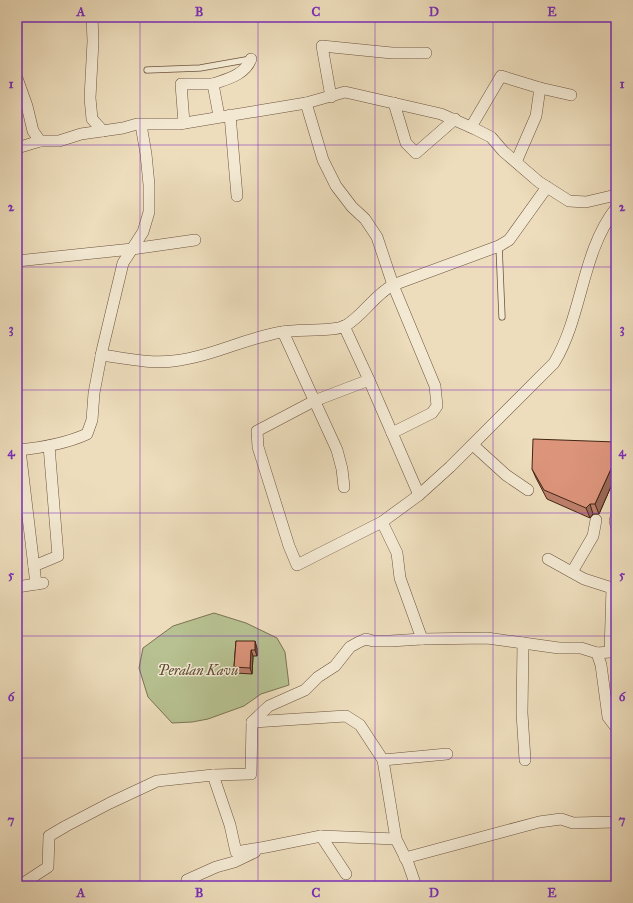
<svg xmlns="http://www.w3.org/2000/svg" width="633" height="903" font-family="'IM FELL Great Primer',serif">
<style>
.green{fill:#b7c191;stroke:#7c7352}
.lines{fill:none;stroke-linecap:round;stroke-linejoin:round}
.lane-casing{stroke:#6d533e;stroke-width:7}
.street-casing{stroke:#6d533e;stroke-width:12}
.lane{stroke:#f3e9d3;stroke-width:5.5}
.street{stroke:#f3e9d3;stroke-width:11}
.wall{fill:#bd7f6a;stroke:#422514}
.shaded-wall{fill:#9a6856;stroke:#422514}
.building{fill:#dc947b;stroke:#422514}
.grid{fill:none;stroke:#7b2cbf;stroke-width:1;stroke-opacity:0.55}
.labels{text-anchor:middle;stroke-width:3;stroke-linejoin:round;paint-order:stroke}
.park-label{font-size:14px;font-style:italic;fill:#5f4c33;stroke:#f3e9d3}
.neatline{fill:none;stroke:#7b2cbf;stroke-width:1.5}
.grid-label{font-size:13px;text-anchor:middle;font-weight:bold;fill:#7b2cbf}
</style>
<rect width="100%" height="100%" fill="#edddbc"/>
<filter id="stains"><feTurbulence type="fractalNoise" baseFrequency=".005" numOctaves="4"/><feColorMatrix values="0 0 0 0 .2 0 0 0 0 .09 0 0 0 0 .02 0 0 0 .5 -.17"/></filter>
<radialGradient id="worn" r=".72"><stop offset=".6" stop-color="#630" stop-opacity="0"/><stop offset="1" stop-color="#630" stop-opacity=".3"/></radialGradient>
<polygon class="green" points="214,613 246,623 277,638 285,652 289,685 261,694 244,706 208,719 192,722 172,723 148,697 139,668 143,648 173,626"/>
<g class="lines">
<g class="lane-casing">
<g id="lane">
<polyline points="147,70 200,68 251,59"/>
<polyline points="499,246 502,317"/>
</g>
</g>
<g class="street-casing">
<g id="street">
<polyline points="92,17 93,41 90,98 92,119 103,131"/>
<polyline points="613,17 616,18"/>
<polyline points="17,78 27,106 33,131 40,141 59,141 81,134 123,128 137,124 179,124 306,103 345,92 441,114 475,129 491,137 503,151 539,182 569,201 586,202 616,195"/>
<path d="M213 84C227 79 245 75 251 59"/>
<polyline points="540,88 571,95"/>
<polyline points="331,97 322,46 392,53 426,53"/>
<polyline points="306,103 323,160 336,186 352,207 365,219 377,237 393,285 435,386 437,406 432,413 392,433"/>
<polyline points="394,103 406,143 416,153 455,119"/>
<polyline points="230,115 237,196"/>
<polyline points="184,123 181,84 213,84 219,116"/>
<polyline points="471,127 501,76 540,88 536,116 516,162"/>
<polyline points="17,148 40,141"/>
<path d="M616 208C581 253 583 315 554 363L450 467 419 495 382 522 397 553 400 578 422 639 487 638 559 648H581L597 653 601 665 608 717 614 725 616 726"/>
<polyline points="17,261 132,249 195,240"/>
<polyline points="344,326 369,380 314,401 257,431 258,447 289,546 297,565 382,522"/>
<polyline points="283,332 337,450 342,469 344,487"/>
<path d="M101 355C125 358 149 364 173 361 211 357 245 338 282 332 298 329 332 332 345 326 363 316 374 295 393 285L499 246 509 240 547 187"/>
<polyline points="369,380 419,495"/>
<polyline points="473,445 506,475 528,490"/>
<path d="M17 450C40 448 65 444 87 434L92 420 94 393 102 351 123 263 143 232 149 212V185L146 154 141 125"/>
<polyline points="20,450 36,584"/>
<polyline points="616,517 615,521 616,525"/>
<polyline points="548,559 584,579 612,588"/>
<polyline points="34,566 58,556 49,446"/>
<polyline points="572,572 593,536 596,520"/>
<polyline points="17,587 43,583"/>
<polyline points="523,643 522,713 525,760"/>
<polyline points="597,653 610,652 612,588 616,586"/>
<polyline points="252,722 346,716 360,725 383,760 396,839 408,863 416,886"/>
<polyline points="383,760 447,754"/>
<polyline points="213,775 230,825 236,852 266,847 321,836 346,874"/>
<polyline points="321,836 396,839"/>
<polyline points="405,858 539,822 561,819 573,823 616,822"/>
<polyline points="187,880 216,867 234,862 255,852"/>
<polyline points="19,886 48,867 49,836 66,826 110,803 157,781 213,775 251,774 252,722 269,706 305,690 318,677 335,666 350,647 359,642 366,639 373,641 390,641 422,639"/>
</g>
</g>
<use href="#lane" class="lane"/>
<use href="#street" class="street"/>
</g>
<g class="wall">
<polygon points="616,442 616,475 599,514 593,514 590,518 547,499 536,478 532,469"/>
<polygon points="236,641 257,648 257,656 253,656 252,674 236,673 234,667"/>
</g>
<g class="shaded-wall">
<polygon points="616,458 616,475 599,514 595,504"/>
<polygon points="590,504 593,514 590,518 586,508"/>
<polygon points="255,641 257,648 257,656 255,650"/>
<polygon points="251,650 253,656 252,674 250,668"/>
</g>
<g class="building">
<polygon points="533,439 616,442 616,458 595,504 590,504 586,508 544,490 532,469"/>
<polygon points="236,641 255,641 255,650 251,650 250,668 234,667"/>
</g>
<path class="grid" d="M140 17V886M258 17V886M375 17V886M493 17V886M17 145H616M17 267H616M17 390H616M17 513H616M17 636H616M17 758H616"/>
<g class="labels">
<g class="park-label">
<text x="198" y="675">Peralan Kavu</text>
</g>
</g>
<rect width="633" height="903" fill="none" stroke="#edddbc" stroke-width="44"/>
<rect x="22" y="22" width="589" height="859" class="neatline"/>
<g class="grid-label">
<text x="81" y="16">A</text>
<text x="199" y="16">B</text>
<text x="316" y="16">C</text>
<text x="434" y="16">D</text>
<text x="552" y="16">E</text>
<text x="11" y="88">1</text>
<text x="622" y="88">1</text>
<text x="11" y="211">2</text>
<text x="622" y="211">2</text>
<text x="11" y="333">3</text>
<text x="622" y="333">3</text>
<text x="11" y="456">4</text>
<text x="622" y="456">4</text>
<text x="11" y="579">5</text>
<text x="622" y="579">5</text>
<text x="11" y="701">6</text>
<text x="622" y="701">6</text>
<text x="11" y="824">7</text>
<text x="622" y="824">7</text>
<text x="81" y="897">A</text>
<text x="199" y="897">B</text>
<text x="316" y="897">C</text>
<text x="434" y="897">D</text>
<text x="552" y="897">E</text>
</g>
<rect width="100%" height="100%" filter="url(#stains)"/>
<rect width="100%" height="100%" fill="url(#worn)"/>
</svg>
